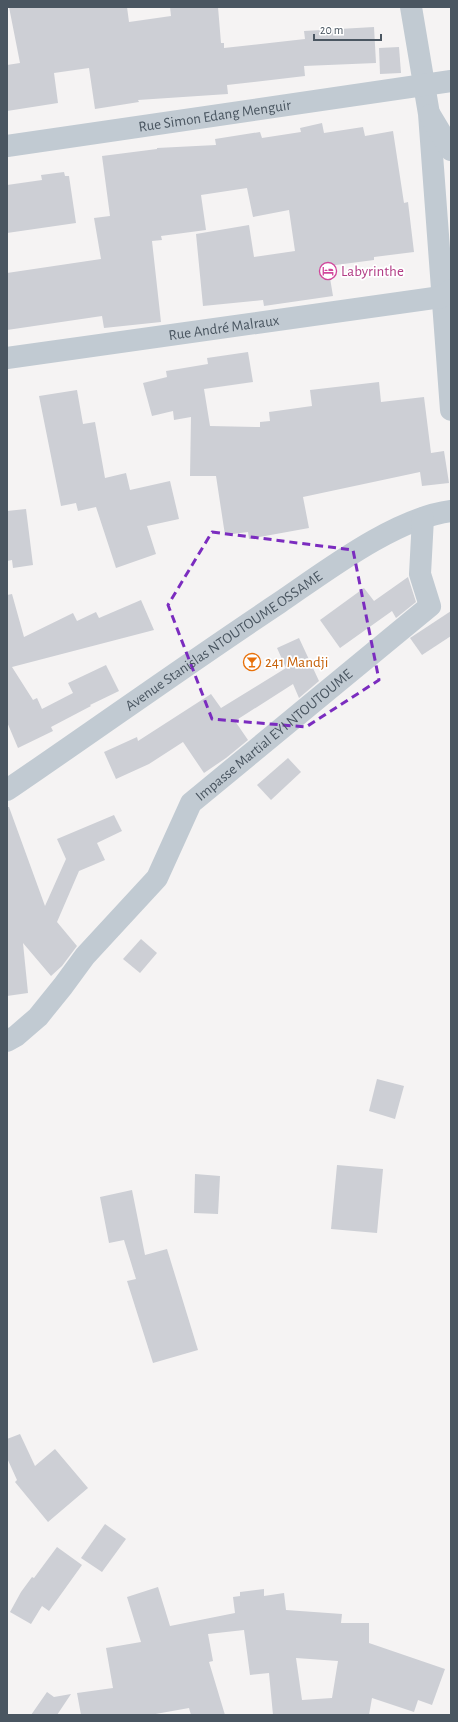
<svg xmlns="http://www.w3.org/2000/svg" width="458" height="1722" font-family="'Alegreya Sans',sans-serif">
<style>
.building{fill:#cdcfd5;fill-rule:evenodd}
.lines{fill:none;stroke-linecap:round;stroke-linejoin:round}
.minor{stroke:#c1cad2;stroke-width:22}
.marked{fill:none;stroke:#7b2cbf;stroke-width:3;stroke-dasharray:8 5;stroke-linejoin:round}
.labels{text-anchor:middle;stroke-width:3.5;stroke-linejoin:round;paint-order:stroke}
.street-label{font-size:15px;fill:#4a5661;stroke:#fff}
.hotel-label{font-size:15px;fill:#b23c85;stroke:#fff;text-anchor:start}
.food-label{font-size:15px;fill:#c56008;stroke:#fff;text-anchor:start}
</style>
<rect width="100%" height="100%" fill="#f5f3f3"/>
<g class="building">
<polygon points="9,7 127,7 129,22 171,16 170,7 218,7 221,43 224,43 224,48 305,39 304,31 374,27 376,63 304,66 305,76 227,85 228,94 138,100 139,102 95,109 89,68 54,73 58,103 7,111 7,65 20,63"/>
<polygon points="399,47 401,73 380,74 379,48"/>
<polygon points="322,123 324,133 363,127 365,136 393,131 404,203 408,202 414,252 374,257 374,260 328,266 333,296 264,306 263,300 203,306 196,234 249,225 254,257 295,251 289,210 253,217 247,188 201,195 206,230 161,236 162,240 152,241 161,322 104,328 102,316 7,330 7,273 101,259 94,218 110,216 102,156 157,149 157,148 216,145 215,139 260,132 262,138 301,132 300,128"/>
<polygon points="64,172 65,176 69,176 76,223 7,233 7,185 42,180 41,175"/>
<polygon points="248,352 253,382 204,389 210,426 260,427 260,422 270,421 269,412 312,406 310,390 379,382 381,402 424,397 431,453 444,451 449,483 422,486 420,472 303,497 309,528 249,539 248,532 225,535 216,476 190,476 191,417 174,420 173,411 152,416 143,383 167,377 166,371 208,364 207,358"/>
<polygon points="77,390 83,424 95,422 105,478 126,473 130,490 170,481 179,519 147,526 156,554 116,568 96,507 78,511 76,503 61,506 39,396"/>
<polygon points="26,509 33,565 13,568 12,560 7,561 7,511"/>
<polygon points="408,577 416,602 396,618 392,611 340,648 320,620 364,588 374,601"/>
<polygon points="12,594 24,637 73,613 77,621 96,612 99,618 141,600 154,630 12,667 33,700 37,698 42,709 73,693 68,683 106,665 119,691 90,705 91,706 51,727 53,731 18,748 7,722 7,595"/>
<polygon points="451,611 451,636 422,655 410,638"/>
<polygon points="299,638 319,681 299,698 293,684 235,721 248,740 226,758 204,773 183,742 149,764 116,779 104,752 137,737 138,741 211,694 221,708 286,668 277,648"/>
<polygon points="288,758 301,772 271,800 257,785"/>
<polygon points="7,807 9,807 45,906 66,859 57,839 114,815 122,831 97,843 105,860 79,871 57,922 77,946 62,966 51,976 23,943 28,993 7,996"/>
<polygon points="141,939 157,953 140,973 123,959"/>
<polygon points="377,1079 404,1086 395,1119 369,1111"/>
<polygon points="337,1165 383,1169 377,1233 331,1229"/>
<polygon points="195,1174 220,1176 218,1214 194,1213"/>
<polygon points="132,1190 145,1255 167,1249 198,1350 153,1363 127,1281 136,1279 124,1240 109,1243 100,1197"/>
<polygon points="20,1434 35,1466 55,1449 88,1488 48,1522 15,1482 17,1480 7,1458 7,1439"/>
<polygon points="105,1524 126,1539 102,1572 81,1558"/>
<polygon points="57,1547 82,1565 49,1611 42,1606 31,1624 10,1612 21,1592 32,1577 34,1578"/>
<path d="M158 1587 170 1626 235 1613 233 1597 240 1596V1592L264 1589V1596L284 1593 286 1610 342 1614 341 1623H369V1643L445 1669 432 1705 418 1700 414 1712 372 1698 369 1715H273L269 1673 250 1675 244 1630 208 1634 213 1661 209 1662 225 1715H191L189 1708 150 1715H81L77 1693 113 1688 106 1648 141 1642 127 1597ZM296 1658 338 1661 332 1698 302 1700Z"/>
<polygon points="47,1692 54,1697 71,1694 57,1715 31,1715"/>
</g>
<g class="lines">
<g class="minor">
<polyline points="411,7 429,114 451,410"/>
<polyline points="430,115 451,150"/>
<path id="s1" d="M7 146 451 81"/>
<path id="s2" d="M7 358 441 297 451 290"/>
<path id="s3" d="M7 790C98 728 187 664 279 603 326 571 395 518 451 511"/>
<path id="s4" d="M7 1041 16 1036 38 1017 63 986 85 956 157 878 191 803 430 606 420 574 423 518"/>
</g>
</g>
<path class="marked" d="M212 532 353 550 379 680 306 727 212 719 168 605Z"/>
<defs>
<g id="hotel-ring" transform="scale(0.9)"><circle r="9.5" fill="#fff" stroke="#d1479c" stroke-width="1.5"/><path d="M-6-4.5h1.5V1H6V5H4.5V3h-9V5H-6ZM-4 0a1.8 1.8 0 1 1 3.6 0ZM.5 0V-2.5h3Q6-2.5 6 0Z" fill="#d1479c"/></g>
<g id="bar-ring" transform="scale(0.9)"><circle r="9.5" fill="#fff" stroke="#e8710a" stroke-width="1.5"/><path d="M-6-5H6L.8 .8V4.5H3.5V6h-7V4.5H-.8V.8Z" fill="#e8710a"/></g>
</defs>
<g fill-rule="evenodd">
<use href="#hotel-ring" x="328" y="271"/>
<use href="#bar-ring" x="252" y="662"/>
</g>
<g class="labels">
<g class="street-label">
<text dy="5" stroke="none"><textPath href="#s1" startOffset="210">Rue Simon Edang Menguir</textPath></text>
<text dy="5" stroke="none"><textPath href="#s2" startOffset="219">Rue André Malraux</textPath></text>
<text dy="5" stroke="none"><textPath href="#s3" startOffset="263">Avenue Stanislas NTOUTOUME OSSAME</textPath></text>
<text dy="5" stroke="none"><textPath href="#s4" startOffset="412">Impasse Martial EYI NTOUTOUME</textPath></text>
</g>
<g class="hotel-label">
<text x="341" y="276">Labyrinthe</text>
</g>
<g class="food-label">
<text x="265" y="667">241 Mandji</text>
</g>
</g>
<rect width="458" height="1722" fill="none" stroke="#4a5661" stroke-width="16"/>
<path d="M314 34v6h67v-6" fill="none" stroke="#4a5661" stroke-width="2"/>
<text x="320" y="34" font-size="12" fill="#4a5661" stroke="#ffffff" stroke-width="3" paint-order="stroke">20 m</text>
</svg>
